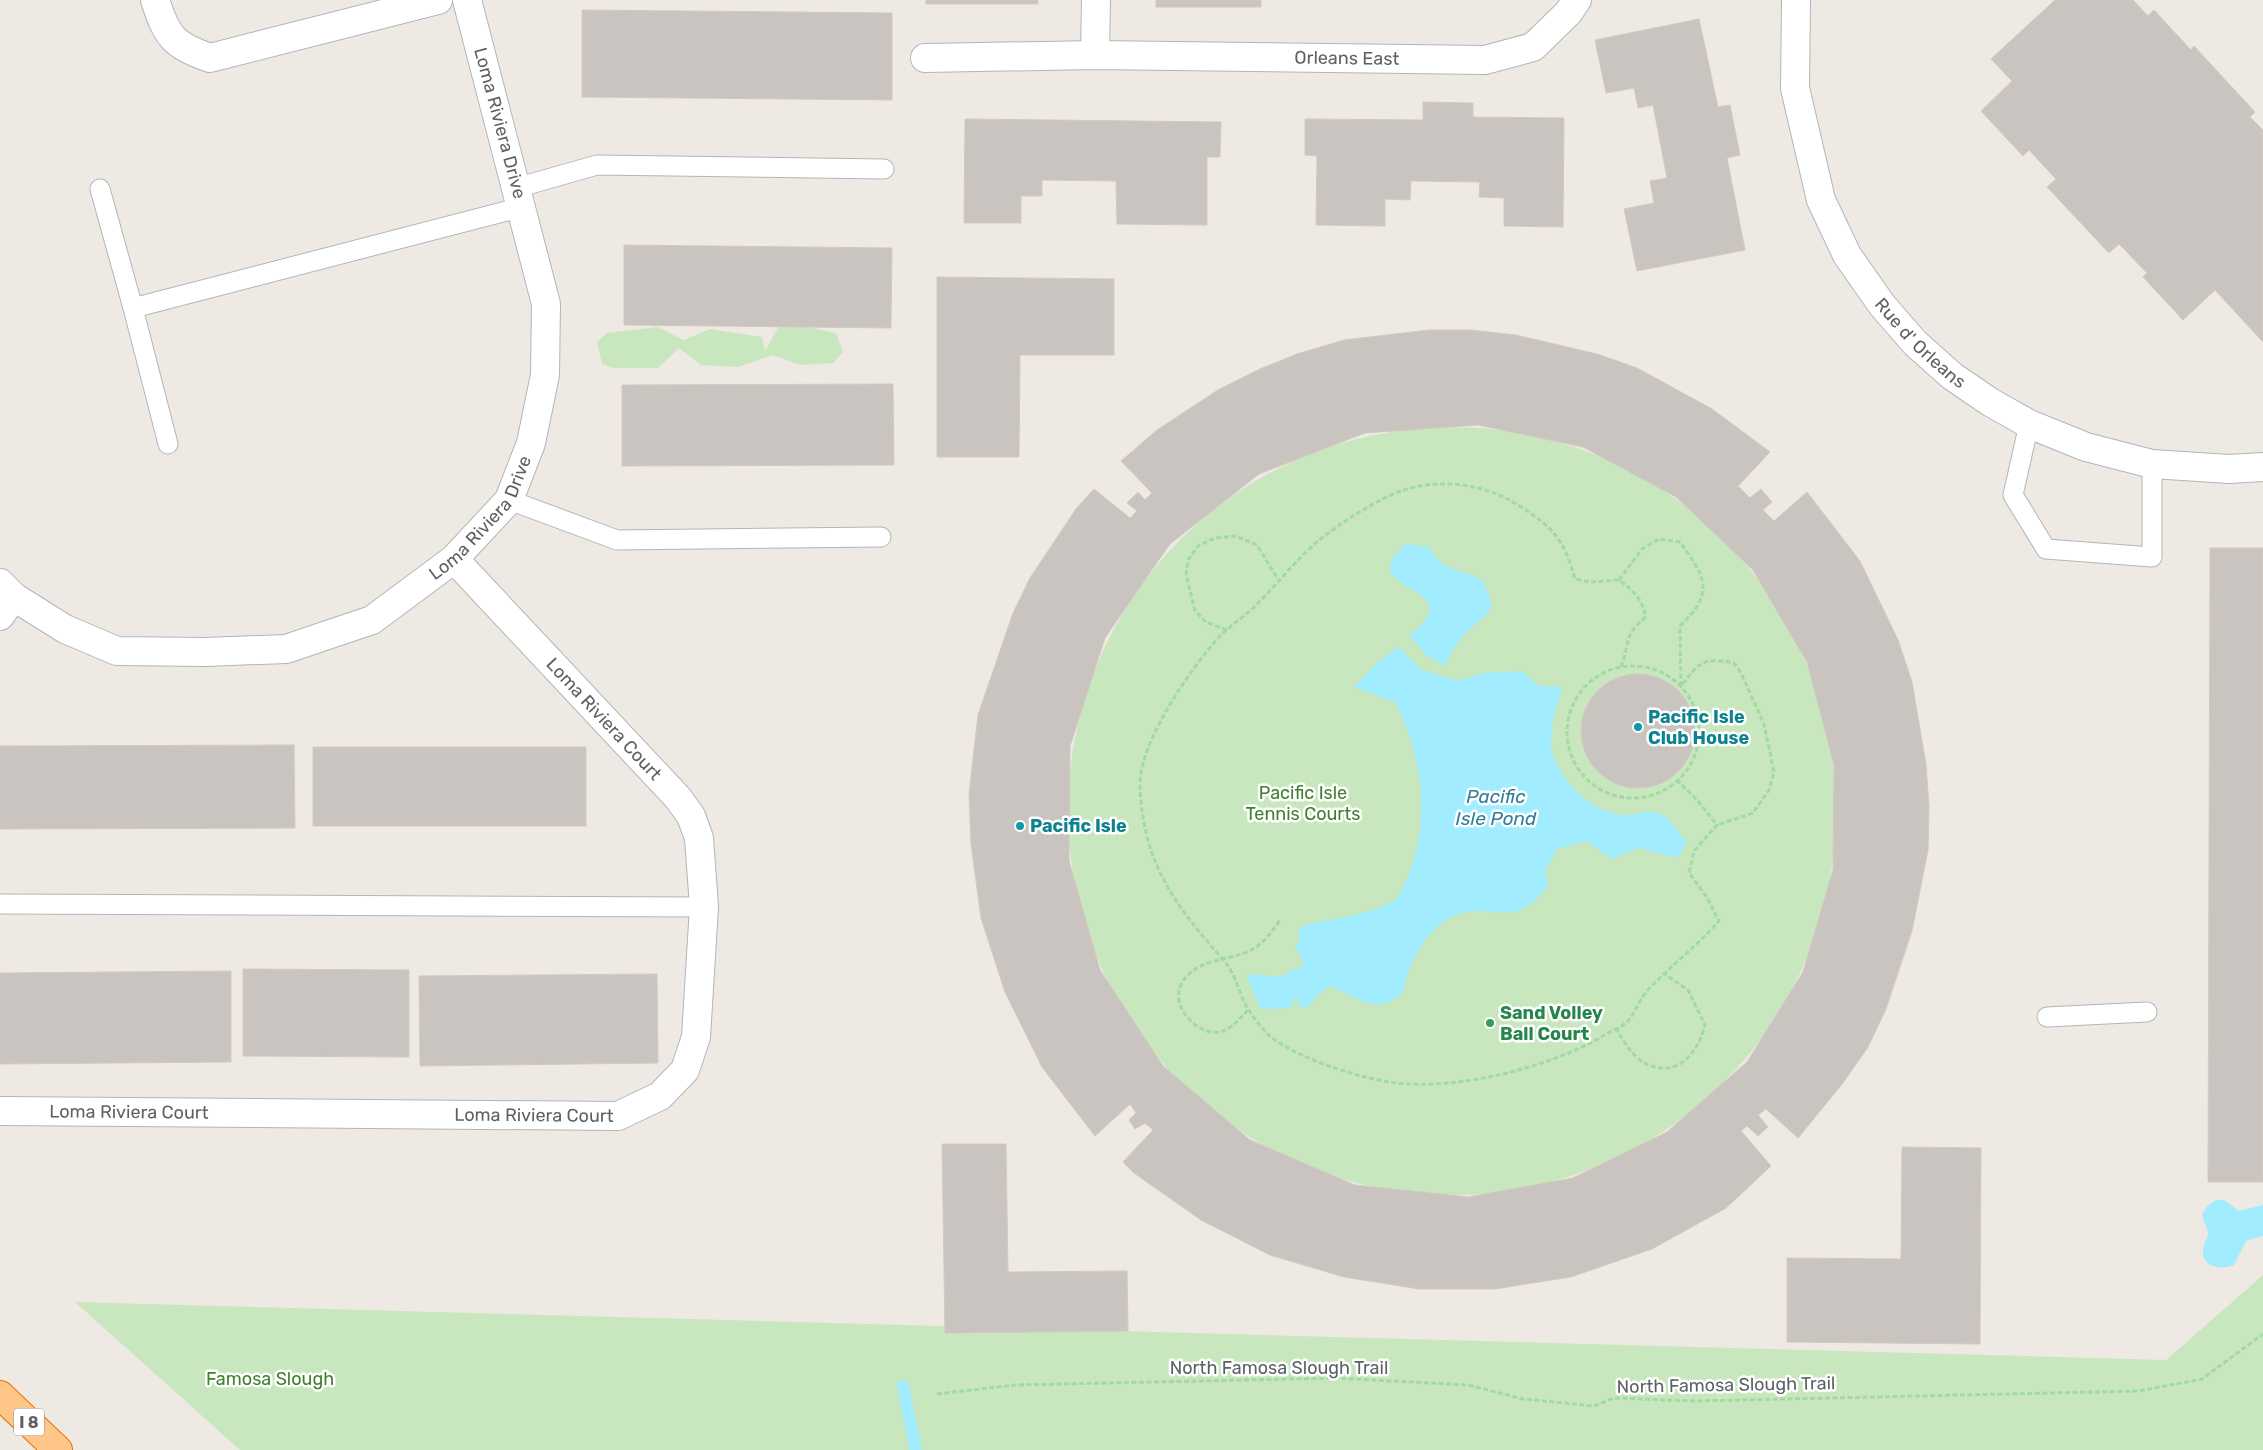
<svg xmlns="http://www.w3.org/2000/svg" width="2263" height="1450" font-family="Rubik,sans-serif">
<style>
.green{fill:#c8e7be}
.water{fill:#a2ecff}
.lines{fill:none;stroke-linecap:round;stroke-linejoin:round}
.stream{stroke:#a2ecff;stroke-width:12}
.building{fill:#c9c4c0;stroke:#d3c9c1;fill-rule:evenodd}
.service-casing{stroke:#b1b6b9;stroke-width:21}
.minor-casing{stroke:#b1b6b9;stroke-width:30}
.tertiary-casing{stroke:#b1b6b9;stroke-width:30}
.motorway-casing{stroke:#f16f00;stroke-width:30}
.path{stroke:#a1daa3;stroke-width:3;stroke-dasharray:5 2.5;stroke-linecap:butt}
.service{stroke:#fff;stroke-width:19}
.minor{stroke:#fff;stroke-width:28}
.tertiary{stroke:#fff;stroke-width:28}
.motorway{stroke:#ffc689;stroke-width:28}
.culture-dot{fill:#0f9aa8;stroke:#fff;stroke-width:2}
.leisure-dot{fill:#2e9e5b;stroke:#fff;stroke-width:2}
.labels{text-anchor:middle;stroke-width:5;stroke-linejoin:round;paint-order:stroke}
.shield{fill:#fff;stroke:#8c9092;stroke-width:1}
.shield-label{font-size:16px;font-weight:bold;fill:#5b6164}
.street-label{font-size:18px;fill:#5b6164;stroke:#fff}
.culture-label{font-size:18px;font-weight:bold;fill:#0d838f;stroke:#fff;text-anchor:start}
.park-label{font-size:18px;fill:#3e8030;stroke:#fff}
.leisure-label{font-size:18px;font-weight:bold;fill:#27864d;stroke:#fff;text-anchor:start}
.water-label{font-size:19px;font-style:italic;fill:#347d9a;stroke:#fff}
</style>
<rect width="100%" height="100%" fill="#efe9e3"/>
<g class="green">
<polygon points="780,324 793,324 836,333 843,352 833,363 800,365 773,355 738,367 701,365 679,348 658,368 614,368 602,364 597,342 607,333 657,327 684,340 710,329 762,337 765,351"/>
<circle cx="1452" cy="811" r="384"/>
<polygon points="2263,1275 2263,1450 240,1450 75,1302 2166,1360"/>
</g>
<g class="water">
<path d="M1406 544 1429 547C1446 575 1456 566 1482 580 1500 614 1489 611 1466 633 1456 642 1451 654 1445 666L1427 656 1409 635C1467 594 1387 592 1390 565 1391 557 1401 549 1406 544Z"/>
<path d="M1399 647 1421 670 1458 681 1484 673 1522 671 1539 686 1562 687C1557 706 1548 731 1552 751 1560 782 1592 813 1625 815 1635 816 1649 809 1659 813 1671 819 1679 833 1687 843L1677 858 1638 848 1612 859 1586 841 1557 849 1545 872 1548 885C1511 939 1486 892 1443 922 1428 933 1415 953 1409 971 1406 977 1406 987 1402 993 1400 995 1393 1000 1390 1002 1368 1011 1348 992 1329 986L1317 996 1309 1007H1299L1296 993 1293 1006 1283 1009 1260 1008 1246 974 1280 977 1294 969 1303 967V961L1295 946 1300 940 1298 929C1308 922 1318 923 1330 920 1350 916 1374 912 1392 902 1401 897 1405 883 1409 874 1431 815 1422 756 1395 702L1354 687 1377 663Z"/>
<path d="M2216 1200H2224L2239 1211 2263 1205V1236L2246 1241 2234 1265C2221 1270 2201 1268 2203 1249 2203 1244 2208 1239 2208 1234 2208 1228 2203 1220 2202 1215L2207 1206Z"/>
</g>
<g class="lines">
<polyline class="stream" points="903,1386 916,1450"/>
</g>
<g class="building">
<rect x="926" y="0" width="112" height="4"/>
<rect x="1156" y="0" width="105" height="7"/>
<polygon points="2055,0 2133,0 2148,16 2154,10 2191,50 2194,46 2255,112 2250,117 2263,130 2263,342 2215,290 2183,320 2143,277 2147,273 2119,244 2109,253 2047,187 2056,179 2029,150 2023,156 1981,111 2012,81 1991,59"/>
<polygon points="582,10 892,13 892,100 582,97"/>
<polygon points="1699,19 1718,107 1730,105 1740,155 1727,158 1745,250 1637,271 1624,209 1654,203 1650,181 1667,178 1653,105 1638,108 1634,88 1606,93 1595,40"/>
<polygon points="1423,102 1473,103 1473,117 1564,118 1563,227 1504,226 1504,198 1479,197 1480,182 1411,181 1410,200 1385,199 1385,226 1316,225 1317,156 1305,155 1305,119 1423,120"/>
<polygon points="965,119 1221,122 1220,157 1207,157 1207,225 1117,224 1116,181 1042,180 1042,196 1021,196 1021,223 964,223"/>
<polygon points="624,245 892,248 891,328 624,325"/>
<polygon points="937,277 1114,279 1114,355 1020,355 1019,457 937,457"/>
<path d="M1429 330H1471L1516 335 1597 354 1637 368 1712 409 1770 452 1738 486 1750 498 1761 489 1772 502 1763 510 1774 521 1807 492 1860 561 1898 640 1912 682 1926 764 1929 807 1928 850 1912 931 1886 1009 1868 1047 1843 1083 1798 1138 1766 1109 1758 1115 1768 1127 1758 1136 1747 1126 1741 1131 1771 1166 1726 1208 1652 1249 1571 1277 1495 1289H1419L1344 1277 1270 1255 1201 1220 1134 1173 1123 1162 1153 1130 1145 1123 1135 1129 1129 1120 1136 1113 1130 1104 1095 1136 1042 1067 1005 992 981 918 971 844 969 794 978 715 1013 613 1030 578 1076 509 1094 489 1130 518 1137 511 1127 503 1138 492 1145 500 1152 493 1121 461 1157 430 1218 390 1260 369 1297 354 1344 340ZM1478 425 1583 447 1676 497 1753 570 1807 662 1834 765 1833 870 1803 972 1747 1062 1667 1132 1573 1178 1468 1197 1355 1185 1250 1140 1163 1066 1100 970 1069 861 1070 746 1105 638 1131 600 1170 544 1259 474 1365 433Z"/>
<polygon points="893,384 894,465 622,466 622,385"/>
<polygon points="2210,548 2263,548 2263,1182 2208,1182"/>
<circle cx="1638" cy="731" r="57"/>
<polygon points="294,745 295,828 0,829 0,746"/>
<rect x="313" y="747" width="273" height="79"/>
<polygon points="243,969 409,970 409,1057 243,1056"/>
<polygon points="231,971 231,1062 0,1064 0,973"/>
<polygon points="657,974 658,1063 420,1066 419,976"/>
<polygon points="942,1144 1006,1144 1008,1272 1127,1271 1128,1331 945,1333"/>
<polygon points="1902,1147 1981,1148 1980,1344 1787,1342 1787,1258 1901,1259"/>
</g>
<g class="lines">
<g class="service-casing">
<g id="service">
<polyline points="516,188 597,165 884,169"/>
<polyline points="100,189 133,308"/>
<polyline points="2029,424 2013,495 2046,549 2152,557 2152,464"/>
<polyline points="168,444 133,308 522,207"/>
<polyline points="509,500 617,540 881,537"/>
<polyline points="0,904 704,907"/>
<polyline points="2047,1017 2147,1012"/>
</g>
</g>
<g class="minor-casing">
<g id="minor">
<path d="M155 0C167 37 173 45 210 58L438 0"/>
<path id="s1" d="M1796 0 1795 88 1821 200 1847 255 1882 305 1915 343 1952 376 1990 402 2029 424 2086 447 2152 464 2229 469 2263 467"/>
<polyline points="1095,55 1096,0"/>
<path id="s2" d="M925 58 1095 55 1485 60 1533 47 1568 13 1577 0"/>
<polyline points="0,616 14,597"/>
<path id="s3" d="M0 1111 618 1116 660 1096 685 1070 696 1037 704 907 699 838 691 816 678 798 454 559"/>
</g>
</g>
<g class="tertiary-casing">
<g id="tertiary">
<path id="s4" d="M0 583 14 597 65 629 117 651 205 652 286 649 372 620 454 559 509 500 531 443 545 375 546 304 467 0"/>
</g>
</g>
<g class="motorway-casing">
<polyline id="motorway" points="0,1395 58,1450"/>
</g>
<g class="path">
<path d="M1619 580 1642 549 1659 539 1680 542C1706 577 1715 593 1680 626L1681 686C1700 662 1702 657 1734 663L1741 673 1764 724 1774 772 1769 790 1753 813 1717 825"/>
<polyline points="1227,630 1206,622 1195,611 1186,574 1188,560 1198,546 1215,538 1236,536 1257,545 1279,581"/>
<circle cx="1633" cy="732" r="66"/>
<path d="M1621 667C1630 643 1623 635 1646 617 1642 599 1634 591 1619 580L1590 582 1575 579C1564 540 1555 529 1521 507 1485 483 1439 477 1398 492 1373 502 1339 524 1318 541 1296 560 1278 583 1258 603 1247 615 1232 624 1220 636 1191 668 1139 742 1140 786 1143 865 1176 906 1225 962 1238 977 1239 998 1251 1013 1257 1022 1266 1034 1275 1040 1304 1060 1354 1076 1389 1082 1452 1092 1549 1068 1603 1036 1611 1031 1622 1027 1628 1021 1636 1012 1639 1000 1647 991 1670 966 1697 946 1719 921L1706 896 1689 873 1694 851 1717 825 1698 801 1678 781"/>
<path d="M1248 1010C1239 1019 1232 1030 1218 1032 1198 1035 1172 1008 1180 987 1192 958 1227 962 1251 950 1264 943 1272 932 1280 920"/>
<path d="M1616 1028C1623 1040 1631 1055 1643 1062 1675 1081 1698 1054 1705 1025L1688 990 1665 974"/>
<polyline points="937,1394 1015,1385 1336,1378 1468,1385 1523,1399 1594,1406 1614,1398 1695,1401 2139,1391 2202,1379 2263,1334"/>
</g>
<use href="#service" class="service"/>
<use href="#minor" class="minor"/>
<use href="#tertiary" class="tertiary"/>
<use href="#motorway" class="motorway"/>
</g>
<g class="culture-dot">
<circle cx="1638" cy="727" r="5"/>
<circle cx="1020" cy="826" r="5"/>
</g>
<circle class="leisure-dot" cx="1490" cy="1023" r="5"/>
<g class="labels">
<rect class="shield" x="14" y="1408.5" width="30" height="27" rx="4"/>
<g class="shield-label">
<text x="29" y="1428">I 8</text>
</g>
<g class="street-label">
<text dy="6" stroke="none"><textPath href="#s2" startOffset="422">Orleans East</textPath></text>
<text transform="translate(500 123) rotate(75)" y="6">Loma Riviera Drive</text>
<text dy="6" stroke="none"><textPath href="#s1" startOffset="379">Rue d' Orleans</textPath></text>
<text dy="6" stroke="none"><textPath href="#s4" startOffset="548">Loma Riviera Drive</textPath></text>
<text transform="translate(604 719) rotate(47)" y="6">Loma Riviera Court</text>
<text dy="6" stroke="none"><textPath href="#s3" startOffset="129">Loma Riviera Court</textPath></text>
<text dy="6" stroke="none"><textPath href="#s3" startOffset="534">Loma Riviera Court</textPath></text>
<text x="1279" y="1374">North Famosa Slough Trail</text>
<text transform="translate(1726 1385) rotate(-1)" y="6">North Famosa Slough Trail</text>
</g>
<g class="culture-label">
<text x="1648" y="723">Pacific Isle<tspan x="1648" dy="21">Club House</tspan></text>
<text x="1030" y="832">Pacific Isle</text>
</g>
<g class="park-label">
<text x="1303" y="799">Pacific Isle<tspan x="1303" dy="21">Tennis Courts</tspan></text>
<text x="270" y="1385">Famosa Slough</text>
</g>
<g class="leisure-label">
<text x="1500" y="1019">Sand Volley<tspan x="1500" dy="21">Ball Court</tspan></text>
</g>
<g class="water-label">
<text x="1496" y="803">Pacific<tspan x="1496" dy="22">Isle Pond</tspan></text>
</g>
</g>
</svg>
